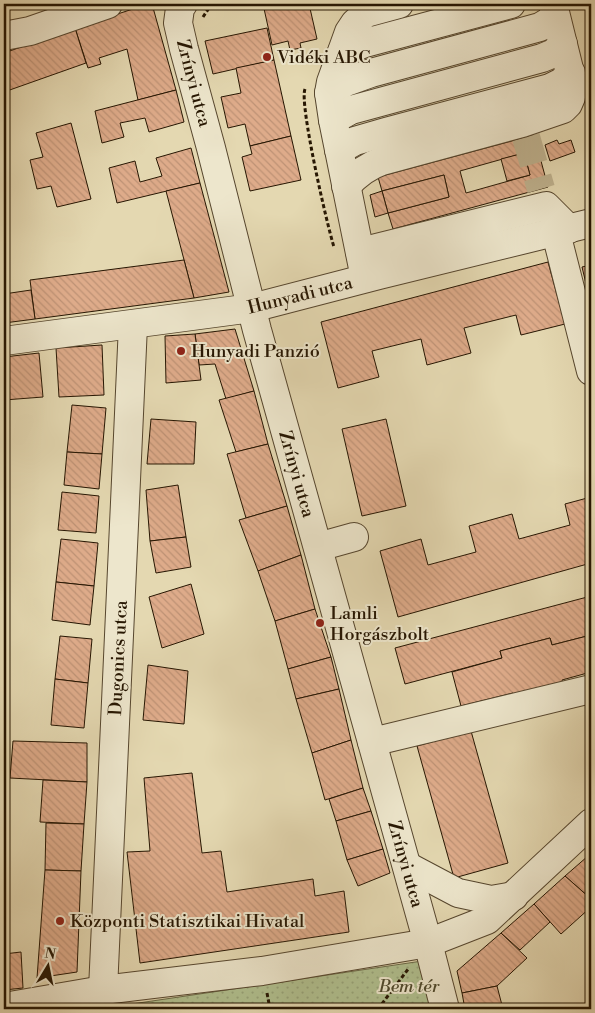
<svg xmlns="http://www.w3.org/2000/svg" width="595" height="1013" font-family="'Libre Bodoni',serif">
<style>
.park{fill:url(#park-dots);stroke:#6b6a48}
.building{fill:url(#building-back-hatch);stroke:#261602;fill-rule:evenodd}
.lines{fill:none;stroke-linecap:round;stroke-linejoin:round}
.minor-tunnel{stroke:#beb18e;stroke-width:28;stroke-dasharray:28 14;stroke-linecap:butt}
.minor-casing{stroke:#56462e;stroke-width:30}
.path{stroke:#261602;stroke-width:3;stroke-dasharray:4 2.5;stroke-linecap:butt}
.minor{stroke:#ede6cc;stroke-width:28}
.poi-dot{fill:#8f2418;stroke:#ede6cc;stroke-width:2}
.labels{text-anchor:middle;stroke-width:4;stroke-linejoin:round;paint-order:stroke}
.poi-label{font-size:18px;fill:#261602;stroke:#ede6cc;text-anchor:start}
.street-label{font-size:18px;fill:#261602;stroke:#ede6cc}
.park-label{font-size:18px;font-style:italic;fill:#4f492c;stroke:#ede6cc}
</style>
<defs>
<pattern id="park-dots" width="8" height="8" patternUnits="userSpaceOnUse" patternTransform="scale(1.25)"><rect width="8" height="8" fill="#b0bf8e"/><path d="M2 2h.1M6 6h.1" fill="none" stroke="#97a379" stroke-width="1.8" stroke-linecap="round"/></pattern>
<pattern id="building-back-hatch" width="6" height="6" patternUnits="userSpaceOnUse" patternTransform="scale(1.25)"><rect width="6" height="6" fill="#deab8a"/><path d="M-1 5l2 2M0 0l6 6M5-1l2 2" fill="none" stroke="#be9275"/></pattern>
</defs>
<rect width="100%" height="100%" fill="#e4d8b1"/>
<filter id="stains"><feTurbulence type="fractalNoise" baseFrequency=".004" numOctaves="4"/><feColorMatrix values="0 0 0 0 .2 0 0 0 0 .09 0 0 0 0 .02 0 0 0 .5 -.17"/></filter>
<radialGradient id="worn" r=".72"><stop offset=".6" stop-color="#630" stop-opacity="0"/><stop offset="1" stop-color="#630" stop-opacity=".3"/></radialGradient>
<polygon class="park" points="429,960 440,1009 98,1009"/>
<g class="building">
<polygon points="148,4 152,4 176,90 138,100 127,49 99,58 101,64 88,68 75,28"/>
<polygon points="263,4 309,4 317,39 300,43 301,48 290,50 288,41 272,45"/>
<polygon points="584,4 591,4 591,31"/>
<polygon points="75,28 86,63 4,92 4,53"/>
<polygon points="267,28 274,60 213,74 205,41"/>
<polygon points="274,60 291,136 250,146 245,124 228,128 221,97 241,93 236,68"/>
<polygon points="176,90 184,122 149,132 145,118 120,123 124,137 102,143 95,111"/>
<polygon points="71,123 91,199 57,207 51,186 37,189 30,160 43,157 36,133"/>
<path d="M534 135 548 187 393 229 388 213 449 197 444 175 382 191 378 177ZM524 153 530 175 466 193 460 171Z"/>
<polygon points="291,136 301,180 250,191 242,157 252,154 250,146"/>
<polygon points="557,140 559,144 571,140 575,152 550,161 545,145"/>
<polygon points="191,148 200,183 117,203 109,168 135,161 140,182 162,176 156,158"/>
<polygon points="524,153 530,175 507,181 501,159"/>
<polygon points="444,175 449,197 388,213 382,191"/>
<polygon points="200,183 229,292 194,298 166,191"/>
<polygon points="382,191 388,213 375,217 370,195"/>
<polygon points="184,260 194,298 35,319 30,280"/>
<polygon points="548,262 565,324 521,335 516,315 464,328 471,353 427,365 421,339 372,351 379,377 338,388 321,322"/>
<polygon points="591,265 591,295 589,296 582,267"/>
<polygon points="31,290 35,319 4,323 4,294"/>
<polygon points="235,329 254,391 226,399 215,364 199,365 195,334"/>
<polygon points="195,334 201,380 166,383 165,336"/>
<polygon points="102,345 104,395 59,397 56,348"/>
<polygon points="39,353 43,397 4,400 4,357"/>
<polygon points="254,391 268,444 236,452 219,400"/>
<polygon points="72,405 106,408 102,454 67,452"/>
<polygon points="151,419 196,422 194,464 147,464"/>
<polygon points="386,419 406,506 362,516 342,429"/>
<polygon points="268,444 287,506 246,518 227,454"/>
<polygon points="67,452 102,454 99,489 64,485"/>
<polygon points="178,485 186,537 150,541 146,490"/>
<polygon points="62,492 99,496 96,533 58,530"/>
<polygon points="591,497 591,563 398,617 380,551 421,539 428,565 476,552 469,526 512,514 519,539 570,525 565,504"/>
<polygon points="287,506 301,555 258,571 239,520"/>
<polygon points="186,537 191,567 156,573 150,541"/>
<polygon points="61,539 98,543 94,586 56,582"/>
<polygon points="301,555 315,609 275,621 258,571"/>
<polygon points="56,582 94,586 90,625 52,620"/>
<polygon points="191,584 204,634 162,648 149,597"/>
<polygon points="591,596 591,635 552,645 550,638 500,651 502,658 405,684 395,648"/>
<polygon points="315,609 331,657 288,669 275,621"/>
<polygon points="591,635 591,672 562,680 564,686 515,699 513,693 461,706 452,672 502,658 500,651 550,638 552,645"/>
<polygon points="60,636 92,639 88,683 55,679"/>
<polygon points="331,657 339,689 296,699 288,669"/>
<polygon points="148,665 188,671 184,724 143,720"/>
<polygon points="55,679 88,683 84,728 51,725"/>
<polygon points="339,689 351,740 312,753 296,699"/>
<polygon points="471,731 508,863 454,878 417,746"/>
<polygon points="351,740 363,788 325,800 312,753"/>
<polygon points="13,741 87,743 87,782 10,778"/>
<polygon points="192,773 202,853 221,851 227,892 313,879 315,896 344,891 349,932 140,963 127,852 150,851 144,778"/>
<polygon points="43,780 87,782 84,824 40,822"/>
<polygon points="363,788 371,811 336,821 329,799"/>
<polygon points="371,811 383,849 347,860 336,821"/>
<polygon points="46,823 84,824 81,871 45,870"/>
<polygon points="383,849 390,873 358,886 347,860"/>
<polygon points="588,856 591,859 590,898 565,876"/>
<polygon points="45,870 81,871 77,972 37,978"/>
<polygon points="565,876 591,899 591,907 561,934 534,904"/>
<polygon points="534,904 550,922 520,950 501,933"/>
<polygon points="501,933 527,958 497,986 462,993 457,971"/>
<polygon points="21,952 23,988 4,990 4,954"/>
<polygon points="497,986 503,1009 465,1009 462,993"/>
</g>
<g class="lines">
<polyline class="minor-tunnel" points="526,137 541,189"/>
<g class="minor-casing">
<g id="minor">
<polyline points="183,4 180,8 178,23 184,49 211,148 257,330 428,943 445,1009"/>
<polyline points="4,36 30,31 108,4"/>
<polyline points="342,52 365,43 511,4"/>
<polyline points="329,93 346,82 371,73 540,27 550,21 555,14"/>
<polyline points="333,120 351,110 542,58 554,53 563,44"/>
<polyline points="339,150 355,141 386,132 550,88 562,82 571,73"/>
<path d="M346 186C357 174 367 166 382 161L522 123 563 109 568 104 571 97 572 81 553 4"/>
<polyline points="556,233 591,371"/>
<polyline points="360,252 546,206 569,229"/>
<polyline points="365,278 333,120 329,93 331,82 349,32 355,23 366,13 399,4"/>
<polyline points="4,341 252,308 379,275 591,223"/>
<polyline points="318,547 354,537"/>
<polyline points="372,742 591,689"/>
<polyline points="407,866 458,893 491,900 514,896"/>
<polyline points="103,990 133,325"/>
<polyline points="4,1007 103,990 262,971 428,943 487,920 591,823"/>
</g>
</g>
<g class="path">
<polyline points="203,17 209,8 220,4"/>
<path d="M305 89C299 103 327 225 334 247"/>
<polyline points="267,993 270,1009"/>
<polyline points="378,1009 409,968"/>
</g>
<use href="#minor" class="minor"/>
</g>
<g class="poi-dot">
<circle cx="267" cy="57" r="5"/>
<circle cx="181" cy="351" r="5"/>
<circle cx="320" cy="623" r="5"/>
<circle cx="60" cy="921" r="5"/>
</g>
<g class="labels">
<g class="poi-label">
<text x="277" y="63">Vidéki ABC</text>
<text x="191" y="357">Hunyadi Panzió</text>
<text x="330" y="619">Lamli<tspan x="330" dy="21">Horgászbolt</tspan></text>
<text x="70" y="927">Központi Statisztikai Hivatal</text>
</g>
<g class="street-label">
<text transform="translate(194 83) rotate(75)" y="6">Zrínyi utca</text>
<text transform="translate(300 295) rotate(-14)" y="6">Hunyadi utca</text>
<text transform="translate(297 474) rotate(74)" y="6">Zrínyi utca</text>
<text transform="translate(118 658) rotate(-87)" y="6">Dugonics utca</text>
<text transform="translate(406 864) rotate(74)" y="6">Zrínyi utca</text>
</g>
<g class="park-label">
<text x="409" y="992">Bem tér</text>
</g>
</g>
<rect width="595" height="1013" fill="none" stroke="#e4d8b1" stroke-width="20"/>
<rect x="5" y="5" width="585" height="1003" fill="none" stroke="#261602" stroke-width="2.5"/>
<rect x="10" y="10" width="575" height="993" fill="none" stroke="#261602"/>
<g transform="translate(48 966) rotate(10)" stroke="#ede6cc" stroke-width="4" paint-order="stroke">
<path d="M0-4L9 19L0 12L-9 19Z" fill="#261602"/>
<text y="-8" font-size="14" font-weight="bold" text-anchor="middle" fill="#261602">N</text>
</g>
<rect width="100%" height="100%" filter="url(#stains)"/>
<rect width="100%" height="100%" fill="url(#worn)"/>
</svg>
